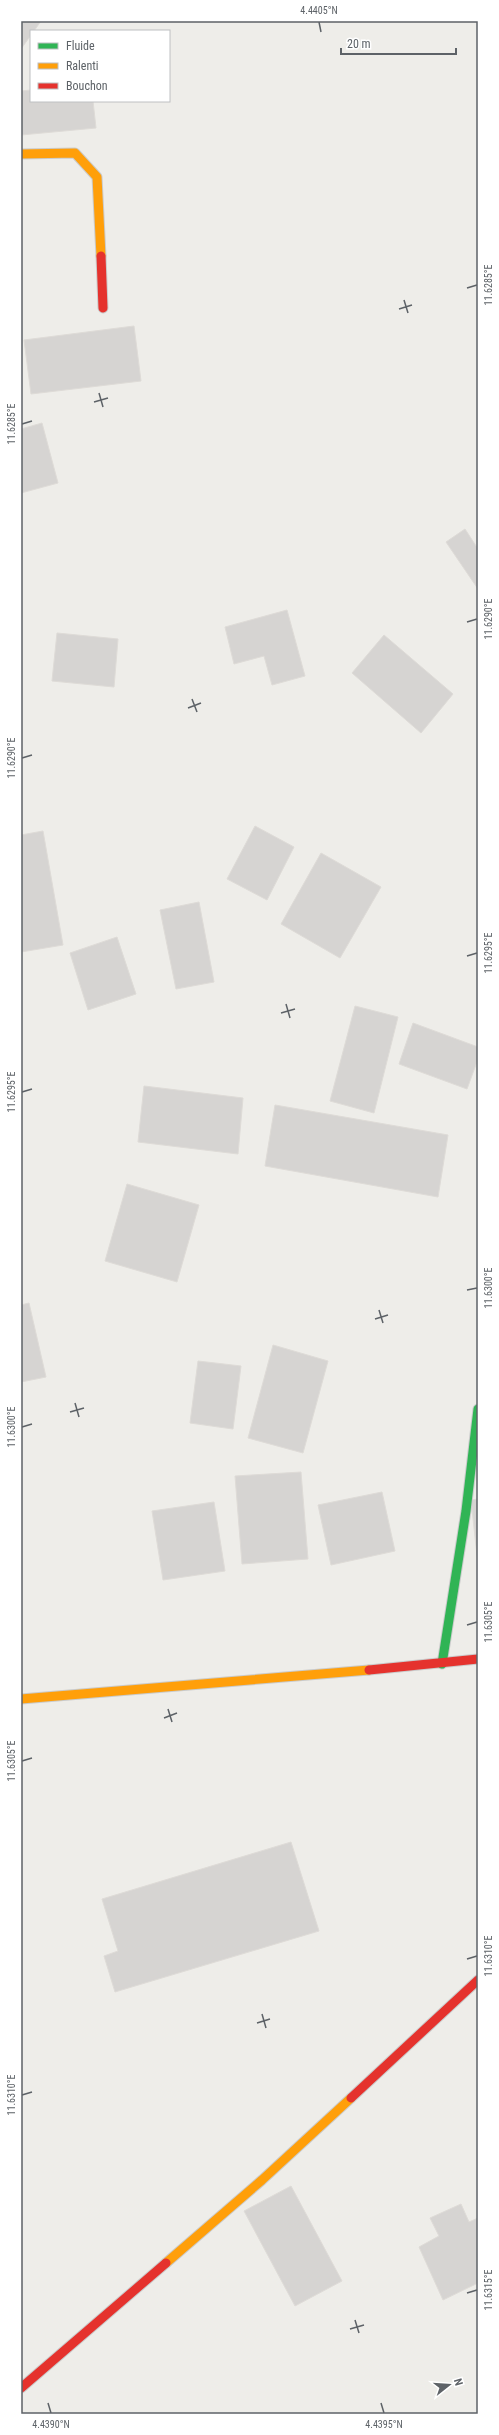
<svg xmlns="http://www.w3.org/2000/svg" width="499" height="2435" font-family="'Roboto Condensed',sans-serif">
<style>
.building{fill:#d6d4d2;stroke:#dedbd7}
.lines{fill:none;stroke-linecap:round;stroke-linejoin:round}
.fast-casing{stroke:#cacbcb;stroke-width:11}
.slow-casing{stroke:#cacbcb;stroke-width:11}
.jam-casing{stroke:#cacbcb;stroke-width:11}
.fast{stroke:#30b455;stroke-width:9}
.slow{stroke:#ff9f0a;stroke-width:9}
.jam{stroke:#e5322d;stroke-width:9}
.ticks{fill:none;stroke:#5d6267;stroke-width:1.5}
.neatline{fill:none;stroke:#5d6267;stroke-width:1.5}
.ticks-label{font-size:10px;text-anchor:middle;fill:#5d6267}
</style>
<rect width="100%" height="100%" fill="#eeede9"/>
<g class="building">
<polygon points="21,21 41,21 34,31 31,31 31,35 21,49"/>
<polygon points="31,90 31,101 93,101 96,128 21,135 21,91"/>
<polygon points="134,326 141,381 31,394 24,340"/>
<polygon points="42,423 58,483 21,493 21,429"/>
<polygon points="465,529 478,549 478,589 446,542"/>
<polygon points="287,610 305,676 272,685 264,656 234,664 225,627"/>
<polygon points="57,633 118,639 114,687 52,681"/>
<polygon points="384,635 453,694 421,733 352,673"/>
<polygon points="255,826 294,847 267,900 227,879"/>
<polygon points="43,831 63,945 21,952 21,835"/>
<polygon points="321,853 381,887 340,958 281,924"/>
<polygon points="199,902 214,982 176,989 160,910"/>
<polygon points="117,937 136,994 88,1010 70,953"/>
<polygon points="355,1006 398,1017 374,1113 330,1101"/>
<polygon points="413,1023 478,1047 478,1059 467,1089 399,1064"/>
<polygon points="144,1086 243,1098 238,1154 138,1142"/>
<polygon points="275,1105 448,1135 438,1197 265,1166"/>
<polygon points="127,1184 199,1205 177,1282 105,1261"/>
<polygon points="29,1303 46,1377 21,1382 21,1305"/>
<polygon points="273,1345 328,1361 303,1453 248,1438"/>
<polygon points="198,1361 241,1366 233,1429 190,1423"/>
<polygon points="301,1472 308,1559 242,1564 235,1476"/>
<polygon points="382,1492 395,1551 331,1565 318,1505"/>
<polygon points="478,1499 478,1565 471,1500"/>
<polygon points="214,1502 225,1571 163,1580 152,1511"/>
<polygon points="291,1842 319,1931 115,1992 104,1956 118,1951 102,1899"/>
<polygon points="291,2186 342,2281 295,2306 244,2211"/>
<polygon points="461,2204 469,2222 478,2218 478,2283 443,2300 419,2247 439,2236 430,2218"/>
</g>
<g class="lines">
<g class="fast-casing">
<polyline id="fast" points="442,1664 466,1511 478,1409"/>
</g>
<g class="slow-casing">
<g id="slow">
<polyline points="21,154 75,153 97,177 101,256"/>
<polyline points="21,1699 369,1670"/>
<polyline points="166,2263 262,2180 351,2098"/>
</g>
</g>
<g class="jam-casing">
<g id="jam">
<polyline points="101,256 103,308"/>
<polyline points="369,1670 478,1659"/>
<polyline points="351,2098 478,1980"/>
<polyline points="21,2388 166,2263"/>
</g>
</g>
<use href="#fast" class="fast"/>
<use href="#slow" class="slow"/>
<use href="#jam" class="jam"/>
</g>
<path class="ticks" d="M319 22 321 32M467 288 477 285M404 300 408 313M399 309 412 305M99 393 103 407M94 402 108 398M22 424 32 421M467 622 477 619M192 699 197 712M188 708 201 703M22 758 32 755M467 956 477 953M286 1004 290 1018M281 1013 295 1009M22 1092 32 1089M467 1290 477 1288M379 1310 383 1323M375 1319 388 1315M75 1403 79 1417M70 1412 84 1408M22 1427 32 1424M467 1625 477 1622M168 1709 172 1722M164 1718 177 1713M22 1761 32 1758M467 1959 477 1956M262 2014 266 2028M257 2023 270 2019M22 2095 32 2092M467 2293 477 2290M355 2320 359 2333M350 2329 364 2325M48 2403 51 2413M381 2403 384 2413"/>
<rect width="499" height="2435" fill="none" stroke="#ffffff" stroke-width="44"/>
<rect x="30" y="30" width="140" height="72" fill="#ffffff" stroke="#bec0c2"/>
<rect x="38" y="43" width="20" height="6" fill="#30b455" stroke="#bec0c2"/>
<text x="66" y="50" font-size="12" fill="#5d6267">Fluide</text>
<rect x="38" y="63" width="20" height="6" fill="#ff9f0a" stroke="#bec0c2"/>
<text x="66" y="70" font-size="12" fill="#5d6267">Ralenti</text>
<rect x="38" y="83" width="20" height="6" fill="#e5322d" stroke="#bec0c2"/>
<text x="66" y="90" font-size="12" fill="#5d6267">Bouchon</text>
<g transform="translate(449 2385) rotate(73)" stroke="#ffffff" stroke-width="3" paint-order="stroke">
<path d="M0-3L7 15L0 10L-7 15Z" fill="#5d6267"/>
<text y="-6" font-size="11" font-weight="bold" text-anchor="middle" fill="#5d6267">N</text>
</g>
<path d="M341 48v6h115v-6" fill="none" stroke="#5d6267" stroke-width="2"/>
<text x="347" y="48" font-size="12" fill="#5d6267" stroke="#ffffff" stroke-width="3" paint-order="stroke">20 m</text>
<rect x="22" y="22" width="455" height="2391" class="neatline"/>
<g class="ticks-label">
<text x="319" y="14">4.4405°N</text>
<text transform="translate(488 285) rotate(-90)" y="4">11.6285°E</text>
<text transform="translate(11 424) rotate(-90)" y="4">11.6285°E</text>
<text transform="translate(488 619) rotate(-90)" y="4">11.6290°E</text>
<text transform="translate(11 758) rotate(-90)" y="4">11.6290°E</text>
<text transform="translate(488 953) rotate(-90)" y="4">11.6295°E</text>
<text transform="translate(11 1092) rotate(-90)" y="4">11.6295°E</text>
<text transform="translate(488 1288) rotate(-90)" y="4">11.6300°E</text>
<text transform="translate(11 1427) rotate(-90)" y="4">11.6300°E</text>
<text transform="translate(488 1622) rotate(-90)" y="4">11.6305°E</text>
<text transform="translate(11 1761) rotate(-90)" y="4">11.6305°E</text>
<text transform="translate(488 1956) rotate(-90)" y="4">11.6310°E</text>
<text transform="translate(11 2095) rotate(-90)" y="4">11.6310°E</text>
<text transform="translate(488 2290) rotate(-90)" y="4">11.6315°E</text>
<text x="51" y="2428">4.4390°N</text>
<text x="384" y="2428">4.4395°N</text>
</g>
</svg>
